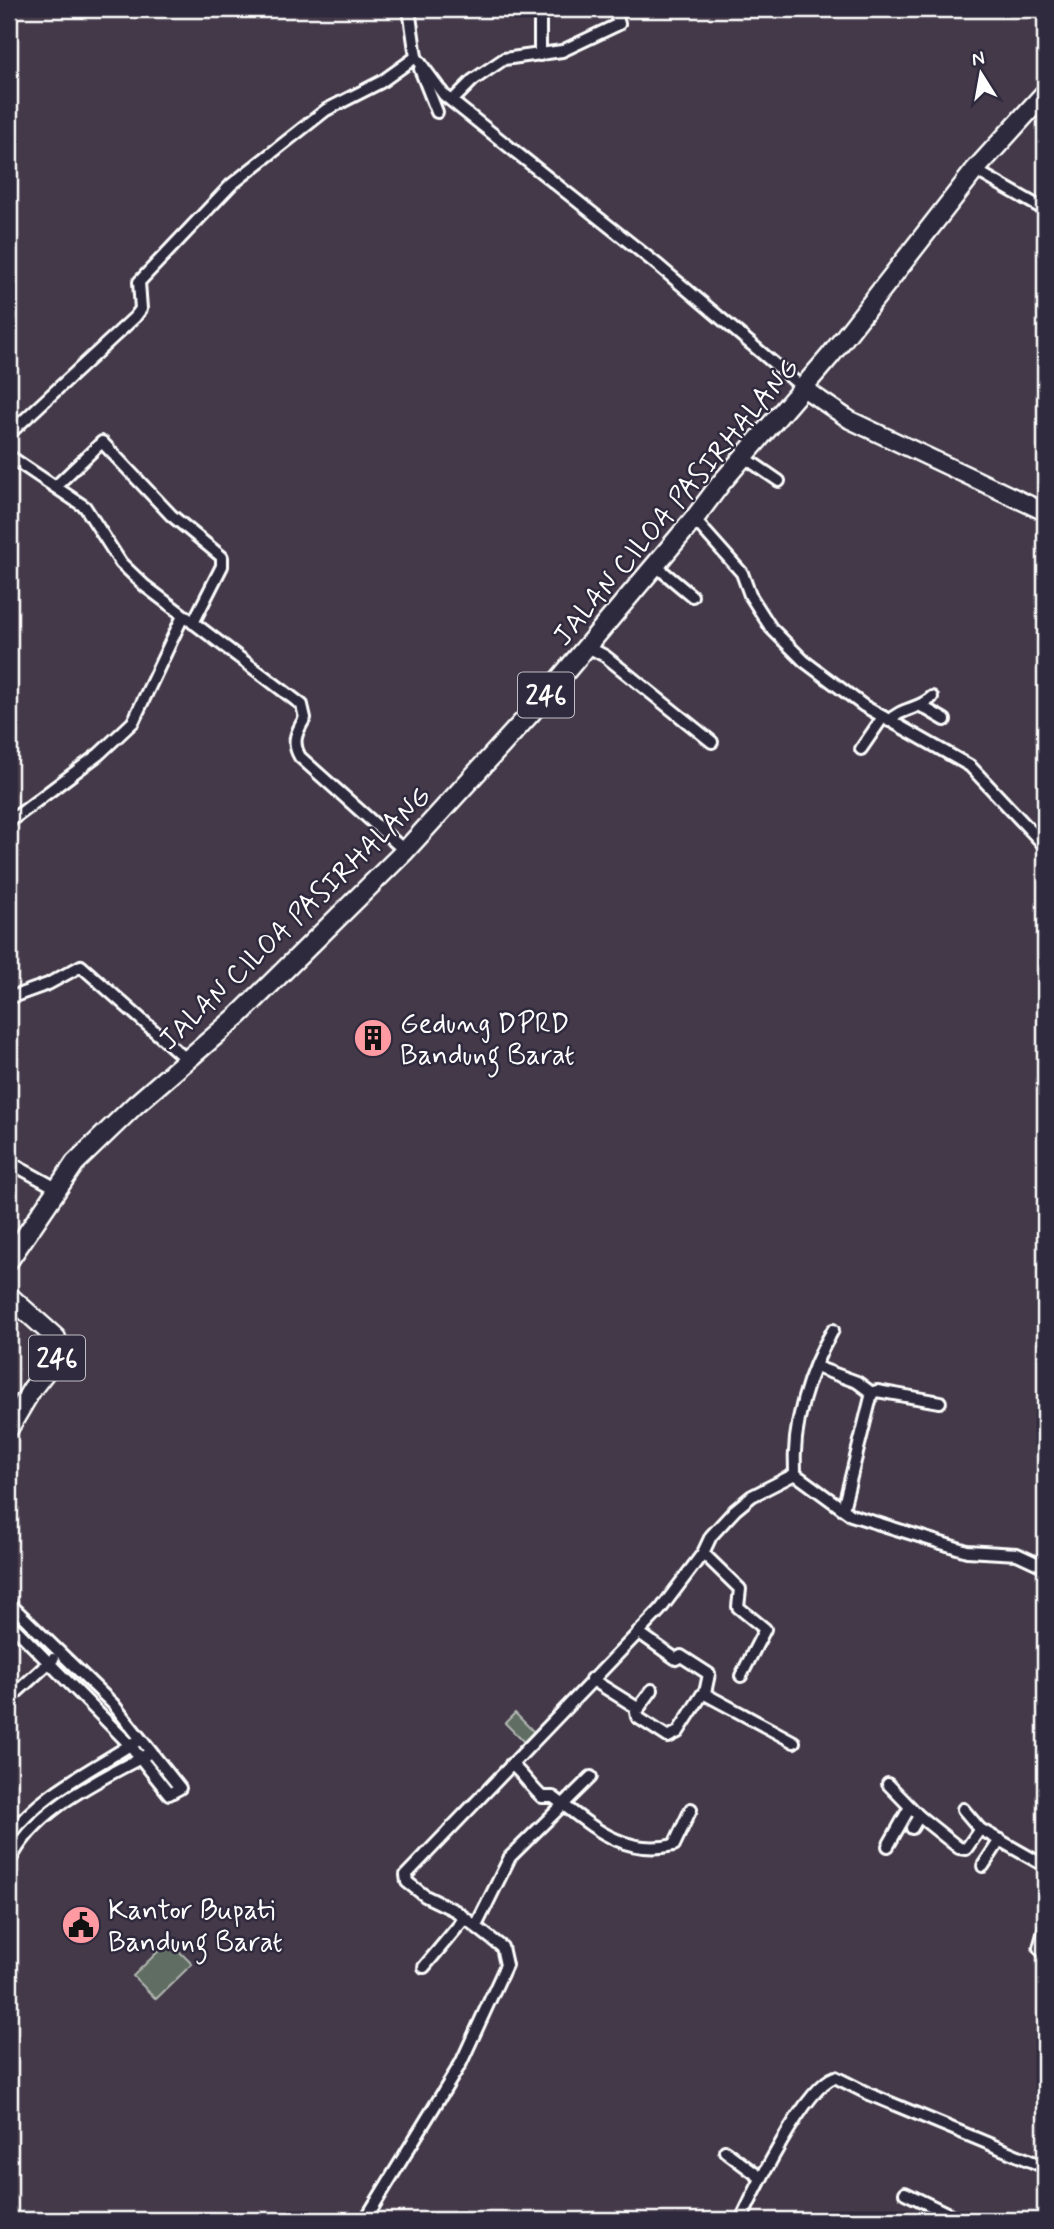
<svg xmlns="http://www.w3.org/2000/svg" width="1054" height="2229" font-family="Mynerve,sans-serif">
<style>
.green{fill:#616d62;stroke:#b0b6b0;stroke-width:2}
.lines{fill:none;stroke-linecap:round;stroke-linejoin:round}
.street-casing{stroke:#fff;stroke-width:16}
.secondary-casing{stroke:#fff;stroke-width:21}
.primary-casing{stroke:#fff;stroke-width:23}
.street{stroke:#2f2a3d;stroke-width:10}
.secondary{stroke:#2f2a3d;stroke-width:16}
.primary{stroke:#2f2a3d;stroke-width:18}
.labels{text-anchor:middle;stroke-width:5;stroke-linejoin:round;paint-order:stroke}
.shield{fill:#2f2a3d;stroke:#c1bfc5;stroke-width:2}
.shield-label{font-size:26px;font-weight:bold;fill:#fff}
.street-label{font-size:28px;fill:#fff;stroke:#2f2a3d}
.poi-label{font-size:28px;fill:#fff;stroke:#2f2a3d;text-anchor:start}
</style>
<rect width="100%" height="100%" fill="#443949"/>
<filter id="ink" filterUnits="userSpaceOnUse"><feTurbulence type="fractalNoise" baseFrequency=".0143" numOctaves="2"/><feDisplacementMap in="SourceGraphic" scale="14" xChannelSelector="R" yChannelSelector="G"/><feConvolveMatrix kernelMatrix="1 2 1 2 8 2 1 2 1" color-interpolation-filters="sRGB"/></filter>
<g filter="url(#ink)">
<g class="green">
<polygon points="515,1713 535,1733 525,1743 505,1723"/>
<polygon points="169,1941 192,1964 156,1999 133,1976"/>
</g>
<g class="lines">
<g class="street-casing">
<g id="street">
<polyline points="409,9 416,57 444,95 659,266 803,388"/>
<polyline points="540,9 540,55"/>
<polyline points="420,69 437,112"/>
<polyline points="452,101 473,80 504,59 562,51 619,24 615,9"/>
<polyline points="975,170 1045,210"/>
<polyline points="9,434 135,317 141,309 139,282 231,185 326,110 381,82 416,57"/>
<path d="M9 456 85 507 121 563 145 586 302 705 305 718C297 731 291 742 300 757L405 851"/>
<polyline points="744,457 779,481"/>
<polyline points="56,486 102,442 171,515 222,557 222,566 193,623"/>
<polyline points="694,519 742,573 750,595 771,628 804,661 864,706 970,766 1045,846"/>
<polyline points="655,565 692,596"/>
<polyline points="588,647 605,656 712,742"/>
<polyline points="921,706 945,720"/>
<path d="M889 721C902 707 919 710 932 697"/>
<polyline points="861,749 883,717"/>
<polyline points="9,822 99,754 133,722 183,616"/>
<polyline points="9,998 48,984 81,966 187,1060"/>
<polyline points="9,1162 58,1189"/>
<polyline points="816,1367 857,1382 872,1393 877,1391 940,1402"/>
<polyline points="795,1474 851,1515 967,1551 1017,1554 1045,1567"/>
<path d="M795 1474C792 1426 808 1371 833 1330"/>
<polyline points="843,1509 872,1393"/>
<polyline points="703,1553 740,1589 738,1607 765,1629 741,1676"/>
<polyline points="9,1603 113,1704 180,1788 169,1794 130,1745 140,1740"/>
<path d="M9 1622 130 1745C88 1772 39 1795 9 1836"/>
<polyline points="638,1632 676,1659 681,1656 709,1674 705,1693"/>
<polyline points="591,1679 639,1709"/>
<polyline points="652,1690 636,1712 637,1717 668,1737 678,1732 703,1693 794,1742"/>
<polyline points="9,1699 53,1659"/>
<path d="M511 1764C524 1775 530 1786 542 1797H553C591 1825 623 1857 674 1845L691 1809"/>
<polyline points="888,1784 919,1816 959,1848 966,1849 980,1829"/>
<polyline points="963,1809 980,1829 1045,1866"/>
<polyline points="912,1828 919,1816"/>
<polyline points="888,1846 910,1807"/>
<path d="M9 1863C33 1810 96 1782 146 1755"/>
<polyline points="983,1866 1000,1840"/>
<polyline points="476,1926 510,1857 591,1777"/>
<polyline points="1045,1927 1039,1948 1045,1954"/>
<polyline points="424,1967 465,1918"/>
<polyline points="725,2151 761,2178"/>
<polyline points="905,2193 961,2220"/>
<polyline points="365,2220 461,2063 506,1965 502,1947 456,1911 425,1896 407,1882 406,1875 660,1610 703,1553 711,1536 735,1510 752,1496 795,1474"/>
<path d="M741 2220C755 2190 805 2087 835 2077L869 2094 1045 2167"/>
</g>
</g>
<g class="secondary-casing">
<polyline id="secondary" points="803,388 850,420 1045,512"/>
</g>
<g class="primary-casing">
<g id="primary">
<polyline points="9,1260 75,1163 135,1105 239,1015 405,851 530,714 694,519 721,483 830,356 975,170 1045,93"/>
<polyline points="9,1296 56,1338 60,1353 32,1389 9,1428"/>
</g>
</g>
<use href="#street" class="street"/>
<use href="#secondary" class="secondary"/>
<use href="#primary" class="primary"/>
</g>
</g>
<defs>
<g id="building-disc" transform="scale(2.0125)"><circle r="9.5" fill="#ff9aa2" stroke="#2f2a3d"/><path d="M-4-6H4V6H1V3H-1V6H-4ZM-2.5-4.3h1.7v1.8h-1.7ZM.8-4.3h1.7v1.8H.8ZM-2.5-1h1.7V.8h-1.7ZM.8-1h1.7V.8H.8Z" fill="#111"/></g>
<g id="civic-disc" transform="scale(2.0125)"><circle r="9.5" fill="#ff9aa2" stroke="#2f2a3d"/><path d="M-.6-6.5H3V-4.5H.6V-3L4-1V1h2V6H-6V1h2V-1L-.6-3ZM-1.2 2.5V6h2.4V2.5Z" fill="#111"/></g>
</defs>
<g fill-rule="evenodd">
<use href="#building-disc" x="373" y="1038"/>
<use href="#civic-disc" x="81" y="1925"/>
</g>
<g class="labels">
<g class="shield">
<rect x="518" y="672.5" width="56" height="45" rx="5"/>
<rect x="29" y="1335.5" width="56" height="45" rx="5"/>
</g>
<g class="shield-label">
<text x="546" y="704">246</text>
<text x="57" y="1367">246</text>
</g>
<g class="street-label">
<text transform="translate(675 501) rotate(-50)" y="10">JALAN CILOA PASIRHALANG</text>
<text transform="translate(294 917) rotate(-44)" y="10">JALAN CILOA PASIRHALANG</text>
</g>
<g class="poi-label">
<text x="400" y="1032">Gedung DPRD<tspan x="400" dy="32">Bandung Barat</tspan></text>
<text x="108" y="1919">Kantor Bupati<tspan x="108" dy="32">Bandung Barat</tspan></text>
</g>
</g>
<rect width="1054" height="2229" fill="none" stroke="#2f2a3d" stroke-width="35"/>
<rect x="18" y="18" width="1019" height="2194" fill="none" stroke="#fff" stroke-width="2.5" filter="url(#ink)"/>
<g transform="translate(981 74) rotate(349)" stroke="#2f2a3d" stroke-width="5" paint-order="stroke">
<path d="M0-5L12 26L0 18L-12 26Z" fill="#ffffff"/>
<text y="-10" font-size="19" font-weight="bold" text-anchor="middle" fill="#ffffff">N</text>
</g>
</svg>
